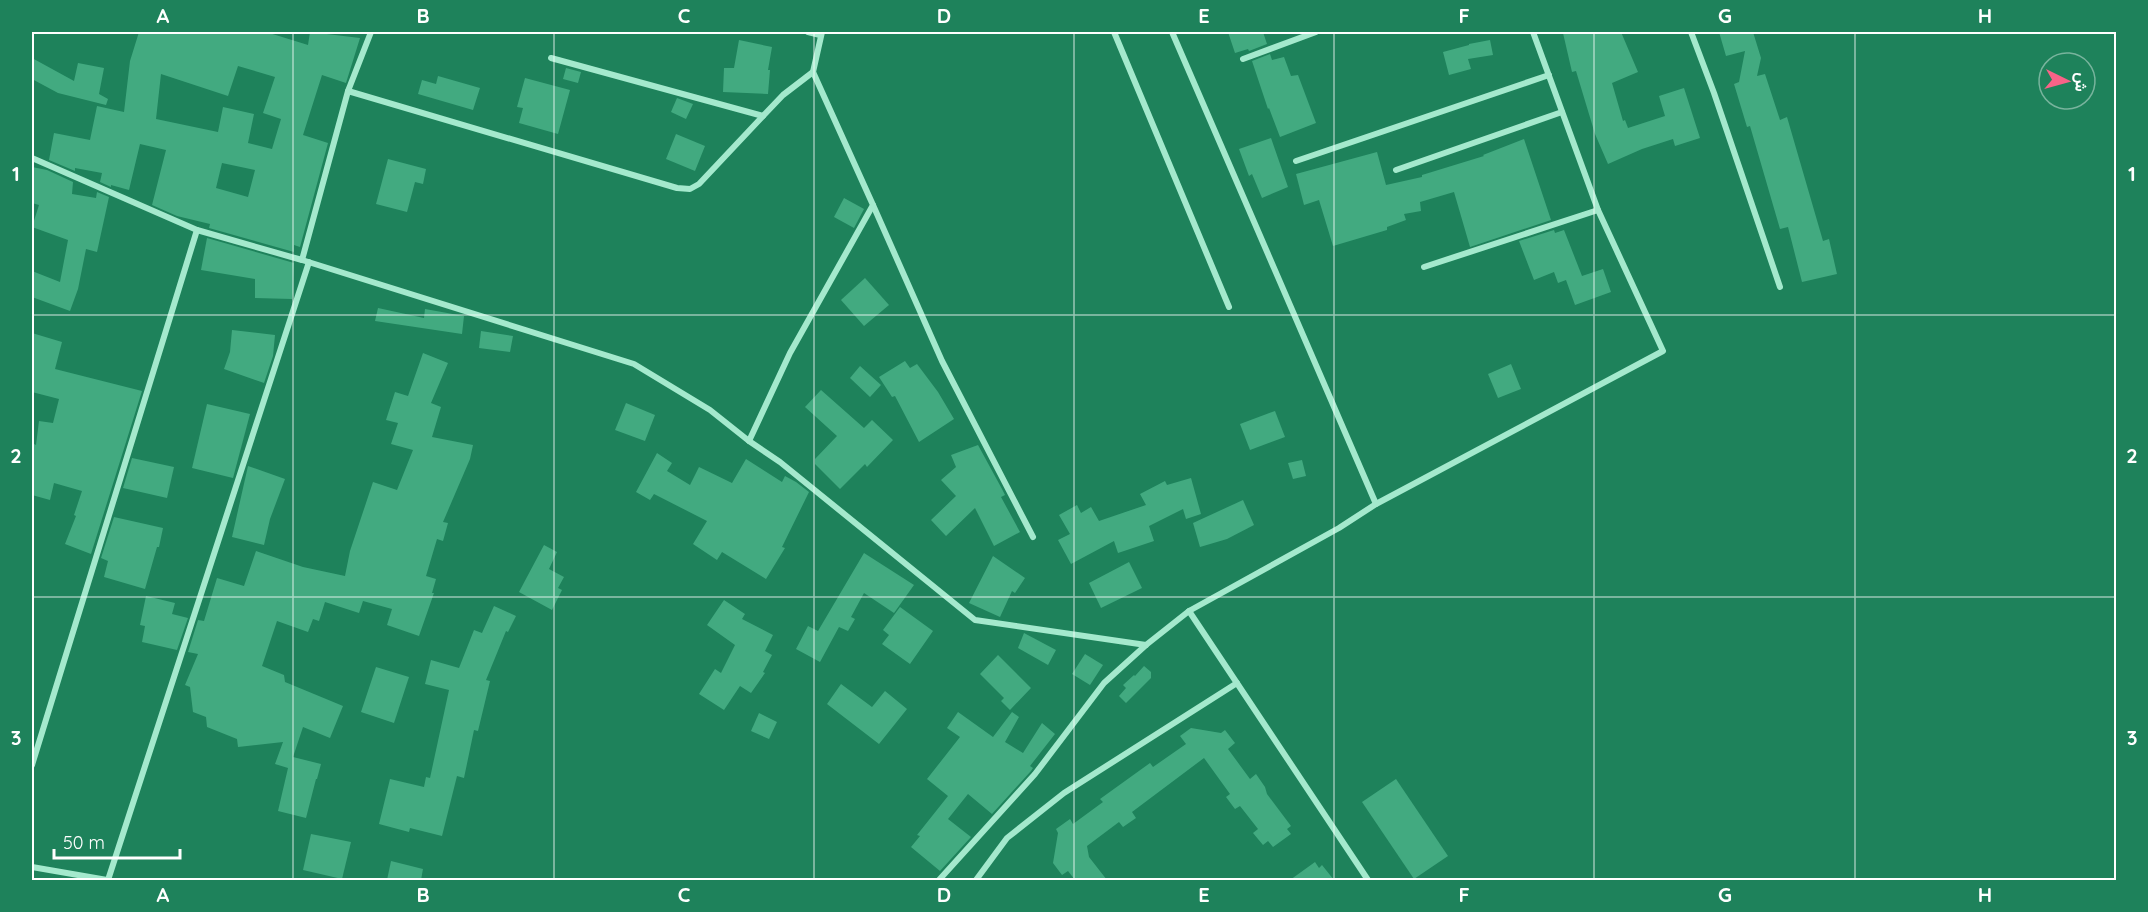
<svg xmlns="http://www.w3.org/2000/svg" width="2148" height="912" font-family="Quicksand,Vazirmatn,sans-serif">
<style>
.building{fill:#42aa80;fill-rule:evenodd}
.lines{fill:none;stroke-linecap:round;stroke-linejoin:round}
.minor{stroke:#a4e9cd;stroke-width:6}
.grid{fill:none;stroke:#fff;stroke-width:1.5;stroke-opacity:0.55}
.neatline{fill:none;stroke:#fff;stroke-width:2}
.grid-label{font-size:20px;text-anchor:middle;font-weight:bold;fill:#fff}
</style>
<rect width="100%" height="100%" fill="#1e825b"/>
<g class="building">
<path d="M139 32H266L308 45 310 32 360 38 346 83 322 75 303 135 328 143 300 247 294 245V252L209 228 210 224 177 216 152 205 166 150 140 144 129 190 111 185V187L100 182 102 173 75 168V171L49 160 54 133 90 140 97 106 124 112 130 61ZM238 66 275 77 263 113 281 119 272 149 248 143 254 114 223 107 218 132 156 119 161 74 228 96ZM222 163 255 170 248 197 216 188Z"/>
<polygon points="1228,32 1263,32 1267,44 1249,51 1248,49 1235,53"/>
<polygon points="1570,32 1621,32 1638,72 1612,83 1623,121 1625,120 1628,128 1665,116 1659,96 1684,88 1700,138 1675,146 1673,139 1642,149 1608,164 1595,134 1576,71 1572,72 1563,33"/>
<polygon points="1719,32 1753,32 1761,58 1757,76 1765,74 1780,120 1787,117 1823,241 1829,239 1837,274 1802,282 1788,227 1780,229 1750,126 1747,127 1734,84 1739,82 1745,51 1726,56"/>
<polygon points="739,40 772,47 768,70 770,70 768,94 723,92 724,68 734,68"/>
<polygon points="1490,40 1493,55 1468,59 1471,69 1449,75 1443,52 1469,45 1469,44"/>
<polygon points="1270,54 1272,60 1284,57 1291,76 1298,75 1316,123 1280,137 1269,108 1268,109 1252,61"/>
<polygon points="32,58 74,81 78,63 104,68 99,94 108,99 106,105 58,93 32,79"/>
<polygon points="566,68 581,72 578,83 563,79"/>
<polygon points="438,76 480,88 473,110 418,94 422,80 436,84"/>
<polygon points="525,78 570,90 558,134 519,123 523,108 517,107"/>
<polygon points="677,98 693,104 686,119 671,112"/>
<polygon points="676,134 705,146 695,171 666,159"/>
<polygon points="1271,138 1288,187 1262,198 1252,174 1249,176 1239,149"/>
<polygon points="1524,139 1551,220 1470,247 1454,192 1420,202 1421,211 1404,214 1406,220 1387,227 1387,230 1333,246 1319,200 1304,205 1296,174 1377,152 1386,185 1422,177 1422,175 1484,156 1483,155"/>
<polygon points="388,159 426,169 423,184 415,182 407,212 376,204"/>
<polygon points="32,167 47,170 73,182 72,194 96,198 97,192 109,197 97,252 86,249 78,289 70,311 32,297 32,271 60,282 68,240 32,227 39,205 32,203"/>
<polygon points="844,198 864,209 854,228 834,217"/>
<polygon points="1554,230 1555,233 1564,230 1582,276 1603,269 1611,292 1575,305 1566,280 1558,283 1554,272 1534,280 1519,241"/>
<polygon points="207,238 294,263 293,293 292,299 255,298 255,279 201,270"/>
<polygon points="865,278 889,305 864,326 841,300"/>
<polygon points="378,308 424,318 425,309 464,316 462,334 375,321"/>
<polygon points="232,330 275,335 273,356 264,383 224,369 230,352"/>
<polygon points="481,331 513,336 510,352 479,348"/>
<polygon points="32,333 62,342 55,369 142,391 91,554 65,544 76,516 74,515 82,491 54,483 50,500 32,495 32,443 36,445 39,421 53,423 59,399 32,392"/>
<polygon points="423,353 448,363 431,403 441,407 432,437 473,445 470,459 443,522 448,523 443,541 437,539 426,576 436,579 432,593 434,593 419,636 387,625 392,609 363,601 359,613 325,602 319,621 313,619 308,632 277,621 262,666 284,675 285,682 343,706 330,738 303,727 293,757 321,764 317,779 316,779 306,818 278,811 288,768 275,764 283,742 238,747 237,739 207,727 206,717 193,712 190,687 185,685 198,654 188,652 198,620 204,621 217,578 244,586 256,551 303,567 345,576 350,551 373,482 397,490 413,450 391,444 398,423 386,420 395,392 408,396"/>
<polygon points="905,361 910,368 917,364 938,392 954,419 919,442 895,396 892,397 879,377"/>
<polygon points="1511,364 1521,389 1498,398 1488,374"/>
<polygon points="860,366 881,385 870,397 850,378"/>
<polygon points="821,390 864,428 872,420 893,440 867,467 865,464 840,489 815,464 815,459 837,436 805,407"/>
<polygon points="626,403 655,415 645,441 615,430"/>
<polygon points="207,404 250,414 233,478 192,468"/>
<polygon points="1275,411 1285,437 1250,450 1240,424"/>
<polygon points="978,445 1002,489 1005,495 1001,497 1020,532 994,546 975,508 946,536 931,520 956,496 941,480 956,467 951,455"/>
<polygon points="657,453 672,463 667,471 690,485 699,467 732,483 746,459 782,482 785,476 796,482 809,492 782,547 785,548 766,579 722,552 717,560 693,544 707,521 654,494 650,500 636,492"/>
<polygon points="132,458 174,467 167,498 123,488"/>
<polygon points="1302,460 1306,476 1293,479 1288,463"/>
<polygon points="248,466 285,479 270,519 264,545 232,537"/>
<polygon points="1191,478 1201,514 1186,519 1183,509 1149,526 1154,541 1118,553 1114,541 1071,564 1058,540 1070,534 1059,515 1077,505 1081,513 1091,507 1099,521 1146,505 1140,494 1165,481 1167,485"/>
<polygon points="1243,500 1254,525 1227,539 1200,547 1193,523"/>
<polygon points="114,517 163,528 159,547 157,547 145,589 104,577 108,561 101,558"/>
<polygon points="544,545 557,552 549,569 564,577 558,588 562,590 552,610 519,592"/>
<polygon points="864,553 914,585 894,613 864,593 851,617 855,619 848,631 839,627 820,662 796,649 808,626 818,631"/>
<polygon points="993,556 1025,578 1015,593 1012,591 1000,617 969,603"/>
<polygon points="1129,562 1142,588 1101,608 1089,583"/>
<polygon points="146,596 175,603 172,614 188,618 177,650 142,642 145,626 140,625"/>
<polygon points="724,600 745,614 742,619 773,635 765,651 772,655 763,672 765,673 751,693 740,686 724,710 699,694 715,669 721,673 735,645 707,625"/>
<polygon points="494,606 516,616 508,632 506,631 486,680 490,681 478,731 474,730 464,778 457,776 442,836 410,828 409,832 379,824 390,779 424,787 426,777 430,778 449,690 425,684 431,660 459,668 474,630 482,633"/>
<polygon points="900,607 933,631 910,664 882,644 889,635 883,630"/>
<polygon points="1024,633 1056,650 1048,665 1018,648"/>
<polygon points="1085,654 1103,665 1090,685 1072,674"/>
<polygon points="998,655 1031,688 1010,710 1001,701 1004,698 980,674"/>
<polygon points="1144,666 1151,672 1151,678 1126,703 1119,696 1126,688 1123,685 1134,675 1135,676"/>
<polygon points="376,667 409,677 394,723 361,712"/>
<polygon points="841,684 872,707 885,691 907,709 879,744 827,704"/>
<polygon points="958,712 993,737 1012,712 1019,717 1005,742 1023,753 1042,723 1055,734 1030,766 1033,768 1031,771 992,814 968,794 948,819 971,837 940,871 911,847 920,836 917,835 948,796 927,779 960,737 947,728"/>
<polygon points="759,713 777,722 769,739 751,731"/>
<polygon points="1191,728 1221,733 1225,730 1235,743 1228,749 1250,779 1256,774 1265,787 1267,794 1291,826 1287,829 1291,834 1273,847 1268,841 1263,845 1253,833 1258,829 1240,806 1235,809 1226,797 1230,794 1204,758 1132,812 1136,818 1123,827 1119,822 1087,846 1089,857 1107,880 1075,880 1068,871 1062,875 1053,863 1058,833 1056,829 1070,819 1073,824 1103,802 1100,799 1150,763 1153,767 1186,744 1180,736"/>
<polygon points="1396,779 1448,856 1414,879 1362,802"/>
<polygon points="311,834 351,842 342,879 303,870"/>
<polygon points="391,861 423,869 421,880 387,880"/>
<polygon points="1315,862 1319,868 1322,865 1334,880 1290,880"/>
</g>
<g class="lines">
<g class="minor">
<polyline points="808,32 820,35"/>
<polyline points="1114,32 1229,307"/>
<polyline points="1172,32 1376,504"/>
<polyline points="1691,32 1714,93 1780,287"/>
<polyline points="551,58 763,116 783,95 813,72"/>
<polyline points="1243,59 1316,32"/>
<polyline points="348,91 677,188 690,189 699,184 763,116"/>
<polyline points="32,158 197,230 302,260 634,364 710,410 749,441 780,462 975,620 1146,645"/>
<polyline points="1296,161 1549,75"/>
<polyline points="1396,170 1562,112"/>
<polyline points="873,205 942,361 1033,537"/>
<polyline points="302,260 348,91 371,32"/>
<polyline points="1424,267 1598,210"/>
<polyline points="749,441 790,353 873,205 813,72 822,32"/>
<polyline points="1189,611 1368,880"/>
<polyline points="32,765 197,230"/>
<polyline points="32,867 107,880"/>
<polyline points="108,880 309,262"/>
<polyline points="939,880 1035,774 1104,683 1146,645 1189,611 1339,528 1376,504 1663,351 1598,210 1533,32"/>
<polyline points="976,880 1007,838 1064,793 1237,683"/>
</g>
</g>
<path class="grid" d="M293 32V880M554 32V880M814 32V880M1074 32V880M1334 32V880M1594 32V880M1855 32V880M32 315H2116M32 597H2116"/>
<rect width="2148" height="912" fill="none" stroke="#1e825b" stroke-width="66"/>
<g transform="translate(2067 81) rotate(95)"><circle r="28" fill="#1e825b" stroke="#78b49d" stroke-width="1.5"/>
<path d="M0-4.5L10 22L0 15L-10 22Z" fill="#f86388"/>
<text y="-9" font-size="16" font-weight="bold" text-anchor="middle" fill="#ffffff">ش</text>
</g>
<path d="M54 849v9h126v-9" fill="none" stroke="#ffffff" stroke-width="3"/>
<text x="63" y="849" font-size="18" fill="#ffffff" stroke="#1e825b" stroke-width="4.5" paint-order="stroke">50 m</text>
<rect x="33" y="33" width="2082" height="846" class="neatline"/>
<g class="grid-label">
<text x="163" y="23">A</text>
<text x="423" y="23">B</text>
<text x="684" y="23">C</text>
<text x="944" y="23">D</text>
<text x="1204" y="23">E</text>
<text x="1464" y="23">F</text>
<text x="1725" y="23">G</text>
<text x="1985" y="23">H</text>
<text x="16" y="181">1</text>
<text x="2132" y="181">1</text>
<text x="16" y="463">2</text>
<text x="2132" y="463">2</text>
<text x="16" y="745">3</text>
<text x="2132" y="745">3</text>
<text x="163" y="902">A</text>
<text x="423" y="902">B</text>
<text x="684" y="902">C</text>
<text x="944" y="902">D</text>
<text x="1204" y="902">E</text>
<text x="1464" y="902">F</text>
<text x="1725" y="902">G</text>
<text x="1985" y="902">H</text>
</g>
</svg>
